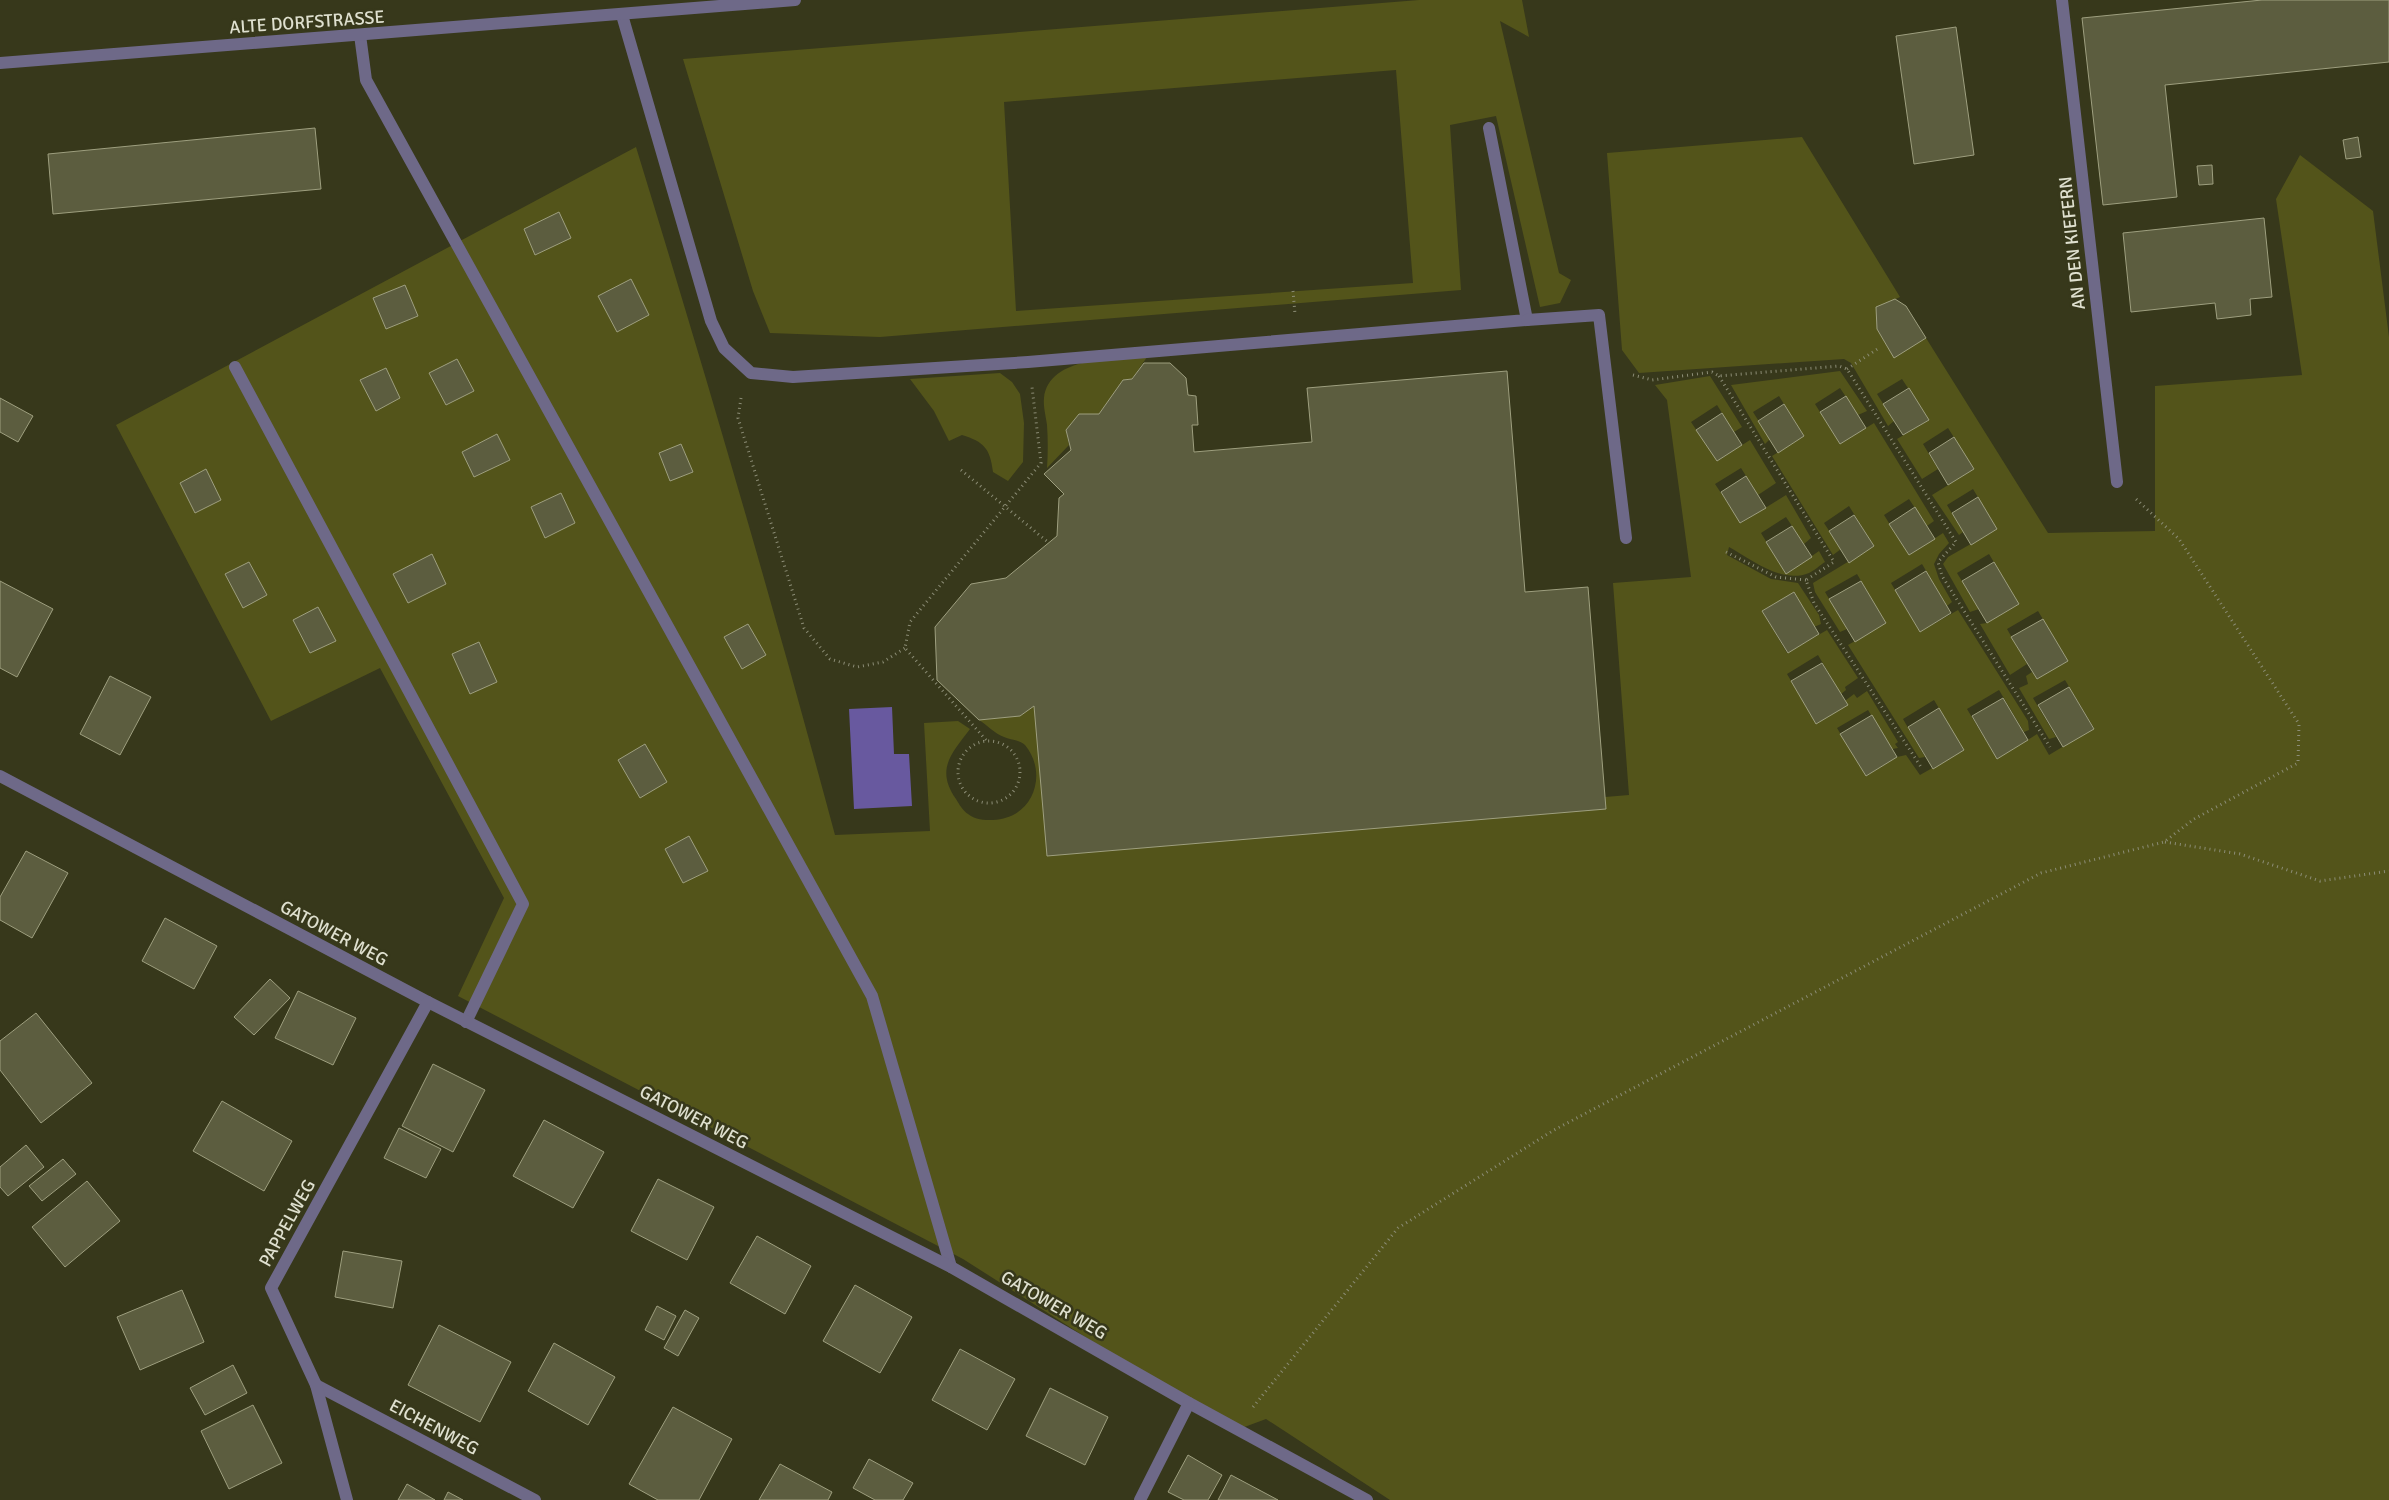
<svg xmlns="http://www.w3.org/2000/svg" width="2389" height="1500" font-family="Signika,sans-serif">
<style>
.green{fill:#53541a;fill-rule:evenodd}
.water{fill:#68599f}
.building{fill:#5c5d3f;stroke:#9e9f7f}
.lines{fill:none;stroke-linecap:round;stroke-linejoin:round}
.path{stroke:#8c8d76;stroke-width:3;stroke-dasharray:1 4;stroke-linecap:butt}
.service{stroke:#6e6988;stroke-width:12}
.minor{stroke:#6e6988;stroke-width:12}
.tertiary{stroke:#6e6988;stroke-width:12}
.labels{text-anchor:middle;stroke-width:5;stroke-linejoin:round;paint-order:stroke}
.street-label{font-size:18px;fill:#dfe0cf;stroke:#37381b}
</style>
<rect width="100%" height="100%" fill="#37381b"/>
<g class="green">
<path d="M1419 0H1522L1529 37 1500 21 1559 273 1571 280 1560 303 1540 307 1496 116 1450 125 1461 290 880 337 770 333 753 291 683 59ZM1396 70 1413 283 1016 311 1004 102Z"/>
<path d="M1802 137 1900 297 1876 308 1877 329 1894 357 1926 338 2048 533 2155 531V386L2302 375 2276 199 2300 155 2373 211 2389 337V1500H1390L1266 1419 1239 1429 1189 1403 963 1259 458 996 504 898 380 668 271 721 116 425 636 147C706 375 773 604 835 835L930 831 924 723 958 721 970 729C952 753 935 769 956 799 959 804 963 811 968 814 976 820 983 820 993 820 1033 819 1049 774 1025 745 1020 740 1011 740 1004 737 995 734 987 725 979 720L1020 716 1034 706 1588 587 1605 797 1629 795 1613 583 1691 577 1667 400 1655 385 1710 376 1742 427 1734 432 1717 405 1691 422 1717 461 1750 440 1776 483 1758 495 1741 468 1715 484 1741 523 1786 495 1811 538 1804 544 1786 517 1761 533 1786 574 1819 551 1825 562C1820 565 1814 571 1809 573 1782 584 1752 560 1729 547L1727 555 1771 579 1798 583 1819 615 1821 624 1814 627 1794 592 1762 611 1787 653 1827 630 1858 678 1845 687 1846 690 1841 694 1818 655 1787 674 1816 723 1854 694 1857 698 1867 691 1898 742 1895 744 1898 748 1892 749 1868 710 1837 728 1866 776 1897 757 1906 755 1920 775 1964 750 1934 700 1903 719 1925 757 1919 758 1848 645 1886 623 1857 574 1825 592 1847 629 1840 632 1815 592 1813 583 1874 546 1849 506 1824 523 1841 549 1833 555 1772 456 1804 436 1779 396 1753 412 1770 439 1765 444 1731 385 1840 371 1867 411 1858 415 1840 388 1815 404 1840 444 1874 423 1934 521 1927 526 1909 499 1884 515 1909 555 1943 533 1949 543 1939 554 1934 564 1939 579 1952 602 1947 606 1922 564 1891 583 1920 632 1958 610 2028 721 2029 730 2024 732 1999 690 1967 709 1997 759 2037 734 2049 755 2094 728 2065 680 2033 698 2056 737 2049 739 2019 688 2028 684 2026 676 2032 672 2037 679 2068 661 2038 611 2007 629 2027 664 2010 675 1980 624 1987 623 2019 604 1989 554 1957 573 1979 609 1970 612 1943 564 1948 557 1997 529 1973 489 1947 505 1963 532 1959 535 1932 495 1974 469 1948 428 1923 444 1938 469 1922 479 1897 439 1929 420 1902 379 1877 394 1894 421 1888 426 1851 363 1844 359 1639 373 1622 350 1607 153Z"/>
<path d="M1147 357 1132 379 1123 380 1099 414H1079L1066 430 1069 445 1047 468C1048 454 1048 439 1047 425 1046 417 1043 406 1044 398 1049 355 1117 359 1147 357Z"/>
<path d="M1000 373 1012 382 1020 394 1024 423 1023 462 1008 481 993 472C990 448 984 442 962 435L949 441 934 411 910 379Z"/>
</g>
<polygon class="water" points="892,707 894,754 909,754 912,806 854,809 849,709"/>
<g class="building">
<polygon points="2262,0 2389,0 2389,62 2165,85 2177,197 2103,205 2082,18"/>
<polygon points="1956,27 1974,155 1914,164 1896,36"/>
<polygon points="315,128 321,189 53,214 48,154"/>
<polygon points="2358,137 2361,157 2346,159 2343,140"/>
<polygon points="2212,165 2213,184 2199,185 2197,166"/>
<polygon points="559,212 571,238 535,255 524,229"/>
<polygon points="2264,218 2272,297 2250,299 2251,315 2217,319 2215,303 2131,312 2123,233"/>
<polygon points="631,279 649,315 617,332 598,296"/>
<polygon points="405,285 418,316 386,329 373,298"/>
<polygon points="1895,299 1906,306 1926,338 1894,358 1877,329 1876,307"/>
<polygon points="457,359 474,391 446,405 429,373"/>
<polygon points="1144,363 1170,363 1186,378 1188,395 1196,396 1198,425 1192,425 1194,452 1312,442 1307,388 1507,371 1525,592 1588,587 1606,809 1047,856 1034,706 1020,716 979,720 937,680 935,627 971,584 1006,578 1057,536 1059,498 1064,494 1044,474 1071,450 1066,430 1079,414 1099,414 1123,380 1132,379"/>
<polygon points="386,368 400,398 376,411 360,380"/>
<polygon points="1909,388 1929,420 1903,435 1883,404"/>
<polygon points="1846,396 1866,428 1840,444 1820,412"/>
<polygon points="0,398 33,416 18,442 0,432"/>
<polygon points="1784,404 1804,436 1778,453 1758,421"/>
<polygon points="1722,413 1742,445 1717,461 1696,430"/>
<polygon points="497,434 510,460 474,477 462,452"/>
<polygon points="1954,437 1974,469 1948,485 1929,453"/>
<polygon points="681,444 693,472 670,481 659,453"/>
<polygon points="206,469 221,500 195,513 180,483"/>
<polygon points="1746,476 1766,508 1740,523 1721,492"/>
<polygon points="561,493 575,523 545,538 531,507"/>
<polygon points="1978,497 1997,529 1971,545 1952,513"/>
<polygon points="1915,507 1935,539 1909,555 1889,524"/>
<polygon points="1854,515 1874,546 1849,563 1829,531"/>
<polygon points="1792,526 1812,557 1786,574 1766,542"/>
<polygon points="432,554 446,584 408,603 393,574"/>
<polygon points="249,562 267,595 243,608 225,574"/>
<polygon points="1994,562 2019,604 1987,623 1962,581"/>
<polygon points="1926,571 1951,613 1920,632 1895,590"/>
<polygon points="0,581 53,609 17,677 0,668"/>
<polygon points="1861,581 1886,623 1855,642 1829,599"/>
<polygon points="1794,592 1819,634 1788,653 1762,611"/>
<polygon points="318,607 336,641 310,653 293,620"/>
<polygon points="2043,619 2068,661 2037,679 2011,637"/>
<polygon points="748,624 766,655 742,669 724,637"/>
<polygon points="479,642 497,682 470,694 452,654"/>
<polygon points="1822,663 1848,705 1816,724 1791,681"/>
<polygon points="110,676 151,697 120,755 80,734"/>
<polygon points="2069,687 2094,729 2063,747 2038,705"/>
<polygon points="2003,698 2028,740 1997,759 1972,716"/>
<polygon points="1939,708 1964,750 1933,769 1908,727"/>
<polygon points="1872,715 1897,757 1866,776 1840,734"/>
<polygon points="645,744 667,782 640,798 618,760"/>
<polygon points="689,836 708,871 683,883 665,849"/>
<polygon points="26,851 68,873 32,938 0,920 0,897"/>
<polygon points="165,918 217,946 194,989 142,961"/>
<polygon points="270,979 290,998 254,1035 234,1017"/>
<polygon points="298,991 356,1018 333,1065 275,1038"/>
<polygon points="36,1013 92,1083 41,1123 0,1070 0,1041"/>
<polygon points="433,1064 485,1090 453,1152 402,1126"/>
<polygon points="222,1101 292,1141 264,1191 193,1151"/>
<polygon points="544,1120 604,1152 573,1208 513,1176"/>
<polygon points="399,1128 441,1149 426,1178 384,1158"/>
<polygon points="26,1145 44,1167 8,1196 0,1187 0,1167"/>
<polygon points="63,1159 76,1174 42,1201 29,1186"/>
<polygon points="658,1179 714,1207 687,1260 631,1231"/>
<polygon points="87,1181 120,1221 65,1267 32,1227"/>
<polygon points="757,1236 811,1266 785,1314 730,1283"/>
<polygon points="343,1251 402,1261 393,1308 335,1297"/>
<polygon points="855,1285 912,1317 880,1373 823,1341"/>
<polygon points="182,1290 204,1342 140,1370 117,1317"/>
<polygon points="657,1306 676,1316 664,1340 645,1330"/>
<polygon points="685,1310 699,1318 678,1356 664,1348"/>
<polygon points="439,1325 511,1362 480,1422 408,1385"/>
<polygon points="554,1343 615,1377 588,1425 528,1391"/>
<polygon points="960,1349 1015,1379 987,1430 932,1400"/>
<polygon points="233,1365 247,1393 205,1415 190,1388"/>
<polygon points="1050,1388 1108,1417 1085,1465 1026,1436"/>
<polygon points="253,1405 282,1463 229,1489 201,1431"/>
<polygon points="673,1407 732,1439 699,1500 658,1500 629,1484"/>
<polygon points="1188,1455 1222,1475 1208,1500 1184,1500 1168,1492"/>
<polygon points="869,1459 913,1483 903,1500 875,1500 853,1488"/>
<polygon points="780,1464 832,1492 828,1500 759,1500"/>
<polygon points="1231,1475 1278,1500 1218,1500"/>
<polygon points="407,1484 435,1500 398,1500"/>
<polygon points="448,1492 463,1500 444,1500"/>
</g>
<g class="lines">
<g class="path">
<polyline points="1293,291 1295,314"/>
<polyline points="1847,369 1879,348"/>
<polyline points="1633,375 1652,380 1712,372 1719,376 1839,366 1847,369 1956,542 1938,562 1942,576 2050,747"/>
<polyline points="1719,376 1834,562 1806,580 1814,603 1921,767"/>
<polyline points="741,398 738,418 804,628 830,659 857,667 883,662 905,648"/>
<polyline points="961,470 1049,543"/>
<polyline points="1726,552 1776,577 1806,580"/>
<polyline points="986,740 905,648 910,622 1041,463 1032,387"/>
<circle cx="989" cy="772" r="31"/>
<polyline points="2165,842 2240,854 2320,881 2389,871"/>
<polyline points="1253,1407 1398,1228 1554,1130 2041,873 2164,842 2194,819 2298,763 2299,724 2179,539 2136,499"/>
</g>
<g class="service">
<polyline points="622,15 711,321 724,348 751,373 793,377 1028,362 1527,320 1489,128"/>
<polyline points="360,35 366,80 872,996 951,1267"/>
<polyline points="1527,320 1599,315 1626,538"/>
<polyline points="235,367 523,904 466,1022"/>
</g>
<g class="minor">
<polyline points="2062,0 2117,482"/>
<polyline points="0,776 428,1002 951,1267 1189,1403 1367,1500"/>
<polyline points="316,1385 535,1500"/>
<polyline points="347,1500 316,1385 271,1288 428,1002"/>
<polyline points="1140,1500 1189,1403"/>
</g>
<polyline class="tertiary" points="0,63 795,0"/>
</g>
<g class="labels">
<g class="street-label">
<text transform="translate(307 22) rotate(-4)" y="6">ALTE DORFSTRASSE</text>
<text transform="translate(2072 243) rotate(-96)" y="6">AN DEN KIEFERN</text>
<text transform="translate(334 933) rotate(28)" y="6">GATOWER WEG</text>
<text transform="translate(694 1117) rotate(27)" y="6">GATOWER WEG</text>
<text transform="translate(287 1223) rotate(-61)" y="6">PAPPELWEG</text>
<text transform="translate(1054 1305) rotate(30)" y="6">GATOWER WEG</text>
<text transform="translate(434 1427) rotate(28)" y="6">EICHENWEG</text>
</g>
</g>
</svg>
